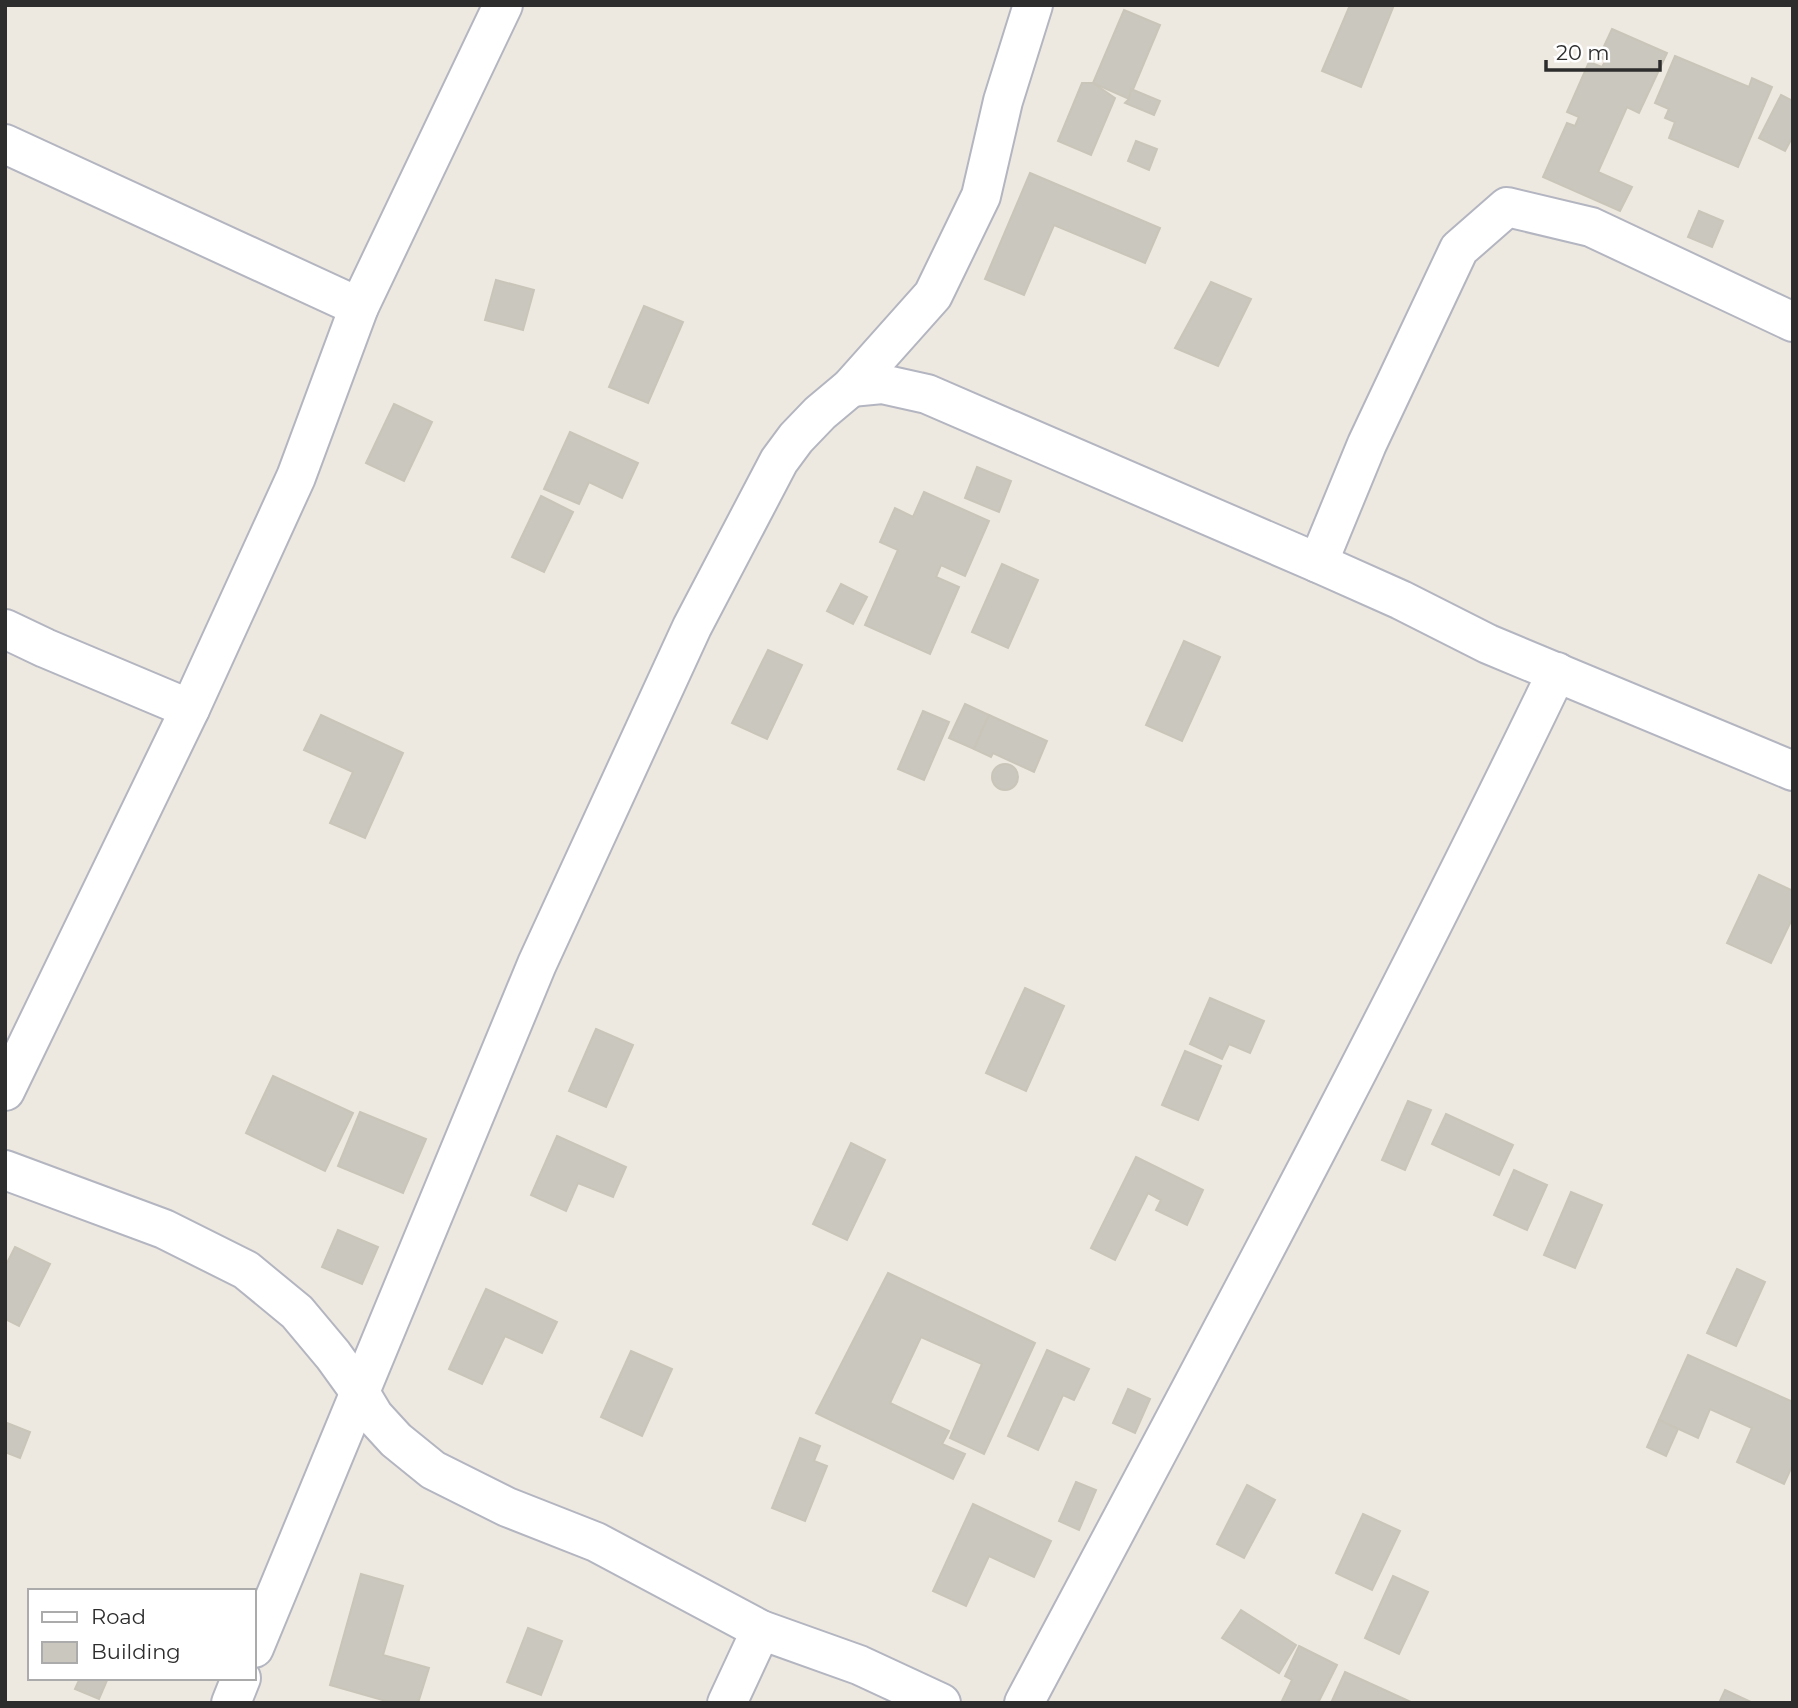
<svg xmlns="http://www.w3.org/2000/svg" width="1798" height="1708" font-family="Montserrat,sans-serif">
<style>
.building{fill:#cac7be;stroke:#cac5b9;stroke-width:2}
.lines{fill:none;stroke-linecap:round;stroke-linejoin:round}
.minor-casing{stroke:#b3b5c0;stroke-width:42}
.minor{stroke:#fff;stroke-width:38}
</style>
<rect width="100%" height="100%" fill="#eee9e0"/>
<g class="building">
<polygon points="1350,5 1394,5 1361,87 1322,71"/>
<polygon points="1124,10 1160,25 1129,99 1093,83"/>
<polygon points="1612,29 1667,53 1639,113 1627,107 1598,172 1632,187 1620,211 1543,177 1567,123 1575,126 1579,117 1567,112 1589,62 1602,67 1606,60 1599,57"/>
<polygon points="1675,56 1749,87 1752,78 1772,87 1738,167 1669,138 1675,122 1665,118 1669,109 1655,103"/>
<polygon points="1082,83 1093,83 1115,98 1091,155 1058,141"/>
<polygon points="1131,89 1160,101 1154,115 1125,103 1129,99"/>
<polygon points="1781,95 1793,101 1793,136 1785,151 1759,138"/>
<polygon points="1136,141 1157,149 1149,170 1128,161"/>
<polygon points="1030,173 1160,228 1145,263 1054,225 1024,295 985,279"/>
<polygon points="1699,211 1723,221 1712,247 1688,237"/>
<polygon points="496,280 534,290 523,330 485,320"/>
<polygon points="1211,282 1251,299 1218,366 1175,348"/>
<polygon points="644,306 683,322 648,403 609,387"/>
<polygon points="394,404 432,422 404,481 366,463"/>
<polygon points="570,432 638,463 622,498 589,482 579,504 544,489"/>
<polygon points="977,467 1011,481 999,512 965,498"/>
<polygon points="924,492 989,521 965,576 941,565 936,577 959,587 930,654 865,625 898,550 880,542 895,508 913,517"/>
<polygon points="541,496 573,512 544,572 512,557"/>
<polygon points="1002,564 1038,580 1008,648 972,632"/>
<polygon points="841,584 867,597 853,624 827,611"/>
<polygon points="1184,641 1220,657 1182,741 1146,725"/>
<polygon points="768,650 802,665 767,739 732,723"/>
<polygon points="965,704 989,715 974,749 949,738"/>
<polygon points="923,711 949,722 924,780 898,769"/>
<polygon points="321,715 403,753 365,838 330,823 353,772 304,750"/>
<polygon points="989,715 1047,741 1034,772 993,753 991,757 974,749"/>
<circle cx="1005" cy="777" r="13"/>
<polygon points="1759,875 1793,891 1793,917 1771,963 1727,943"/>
<polygon points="1025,988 1064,1006 1026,1091 986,1073"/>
<polygon points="1210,998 1264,1021 1250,1053 1229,1044 1222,1059 1190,1044"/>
<polygon points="596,1029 633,1045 606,1107 569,1091"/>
<polygon points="1185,1051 1221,1066 1198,1120 1162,1105"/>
<polygon points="273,1076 353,1113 325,1171 246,1133"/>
<polygon points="1408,1101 1431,1110 1405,1170 1382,1160"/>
<polygon points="360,1112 426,1139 403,1193 338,1166"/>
<polygon points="1446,1114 1513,1145 1499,1175 1432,1144"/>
<polygon points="557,1136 626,1167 613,1197 578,1183 566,1211 531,1195"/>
<polygon points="851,1143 885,1160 847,1240 813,1224"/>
<polygon points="1136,1157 1203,1190 1187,1225 1156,1210 1161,1200 1148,1193 1115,1260 1091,1248"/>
<polygon points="1514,1170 1547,1185 1527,1230 1494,1215"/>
<polygon points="1571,1192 1602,1205 1575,1268 1544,1255"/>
<polygon points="338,1230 378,1247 362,1284 322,1267"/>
<polygon points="15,1247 50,1264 19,1326 5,1319 5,1267"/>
<polygon points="1737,1269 1765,1282 1736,1346 1707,1333"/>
<polygon points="888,1273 1035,1343 984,1454 950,1438 982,1364 921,1337 890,1403 949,1431 942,1444 965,1454 953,1479 816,1413"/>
<polygon points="486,1289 557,1322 542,1353 505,1336 482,1384 449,1369"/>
<polygon points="1047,1350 1089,1369 1074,1400 1063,1395 1038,1450 1008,1436"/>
<polygon points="631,1351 672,1369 642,1436 601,1417"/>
<polygon points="1688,1355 1793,1402 1793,1464 1784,1484 1737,1462 1752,1428 1710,1409 1698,1438 1659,1420"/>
<polygon points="1128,1389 1150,1399 1135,1433 1113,1423"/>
<polygon points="1659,1420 1678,1429 1666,1456 1647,1447"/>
<polygon points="7,1423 30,1432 20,1458 5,1452"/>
<polygon points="800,1438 820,1446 814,1461 827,1466 805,1521 772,1508"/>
<polygon points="1076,1482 1096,1490 1079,1530 1059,1521"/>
<polygon points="1247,1485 1275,1500 1244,1558 1217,1544"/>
<polygon points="973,1504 1051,1541 1034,1577 989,1556 966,1606 933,1591"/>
<polygon points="1363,1514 1400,1531 1372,1590 1336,1573"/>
<polygon points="361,1574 403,1586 383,1655 429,1668 418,1703 393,1703 330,1685"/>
<polygon points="1393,1576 1428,1592 1399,1654 1365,1638"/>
<polygon points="1241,1610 1296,1645 1279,1673 1222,1638"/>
<polygon points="528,1628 562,1641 541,1695 507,1682"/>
<polygon points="1299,1646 1337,1665 1318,1703 1281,1703 1292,1680 1285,1676"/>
<polygon points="1345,1672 1413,1703 1331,1703"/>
<polygon points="80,1678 108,1678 99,1699 75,1689"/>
<polygon points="1725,1690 1753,1703 1719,1703"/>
</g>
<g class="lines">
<g class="minor-casing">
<g id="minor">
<polyline points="5,144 359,307"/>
<polyline points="851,387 882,384 927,394 1318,563 1401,600 1488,644 1793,771"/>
<polyline points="1318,563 1367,444 1459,249 1507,207 1591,227 1793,322"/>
<polyline points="5,629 45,648 190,709"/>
<polyline points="5,1091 190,709 296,477 359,307 503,5"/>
<polyline points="5,1170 164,1229 246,1270 297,1312 333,1355 359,1391 374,1416 396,1440 433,1470 507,1507 596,1542 761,1630 859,1665 941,1703"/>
<polyline points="254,1648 537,964 692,627 779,461 796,438 820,413 851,387 933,295 981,196 1003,101 1033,5"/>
<polyline points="231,1703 241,1678"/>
<polyline points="727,1703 761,1630"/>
<path d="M1024 1703C1206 1361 1389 1021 1557 672"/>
</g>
</g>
<use href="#minor" class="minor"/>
</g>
<rect width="1798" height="1708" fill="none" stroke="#2d2d2d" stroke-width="14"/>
<rect x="28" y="1589" width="228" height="91" fill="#ffffff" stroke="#ababab" stroke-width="2"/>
<rect x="42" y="1612" width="35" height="10" fill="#ffffff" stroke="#ababab" stroke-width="2"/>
<text x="91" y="1624" font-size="21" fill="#2d2d2d">Road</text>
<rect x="42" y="1642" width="35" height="21" fill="#cac7be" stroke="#ababab" stroke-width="2"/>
<text x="91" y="1659" font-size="21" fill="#2d2d2d">Building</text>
<path d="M1546 60v10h114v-10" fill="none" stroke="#2d2d2d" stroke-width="3.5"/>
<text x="1556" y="60" font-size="21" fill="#2d2d2d" stroke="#ffffff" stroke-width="5" paint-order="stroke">20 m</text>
</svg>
